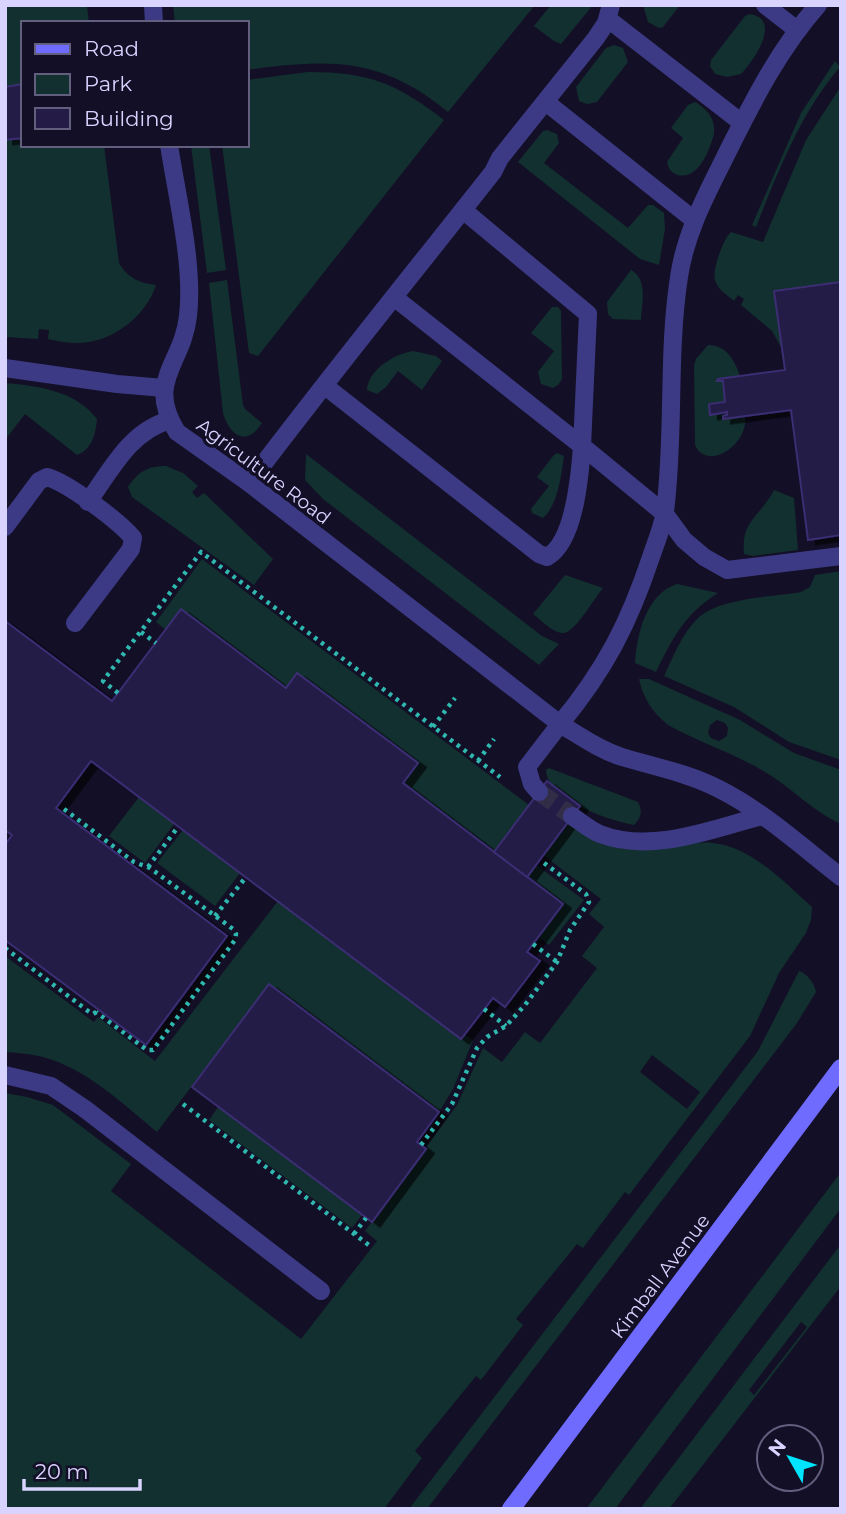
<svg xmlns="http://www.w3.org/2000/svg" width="846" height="1514" font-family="Montserrat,sans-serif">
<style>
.green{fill:#12302f;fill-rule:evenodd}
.building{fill:#241b47;stroke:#3b2d73;stroke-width:2;filter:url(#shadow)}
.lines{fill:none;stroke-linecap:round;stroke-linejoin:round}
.street-tunnel{stroke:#312d47;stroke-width:18;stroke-dasharray:18 9;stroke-linecap:butt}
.path{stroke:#2fb8b0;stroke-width:4.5;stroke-dasharray:3.5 5;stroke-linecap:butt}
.lane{stroke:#3d3a85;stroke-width:18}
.street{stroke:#3d3a85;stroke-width:18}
.secondary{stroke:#6f6bff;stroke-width:18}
.labels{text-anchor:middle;stroke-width:7;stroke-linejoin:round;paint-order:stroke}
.street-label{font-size:19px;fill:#d9d4ff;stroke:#130f26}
</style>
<defs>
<filter id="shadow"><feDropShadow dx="8" dy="4.5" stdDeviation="0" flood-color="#0009"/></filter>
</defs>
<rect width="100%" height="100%" fill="#130f26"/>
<g class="green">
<polygon points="5,5 87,5 89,23 23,23 23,84 5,87"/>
<path d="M173 5H535L448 112C380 56 329 59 247 70V23H175Z"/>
<polygon points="551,5 593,5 561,44 554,41 534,26"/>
<polygon points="643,5 680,5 663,27 659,28 648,22"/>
<path d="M750 14C783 20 753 61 741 74L727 77 715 74 710 66 711 60 745 16Z"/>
<polygon points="614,45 623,48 628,62 597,102 587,104 579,101 576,87 606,48"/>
<path d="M835 61 840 67C801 112 778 172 756 227L752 225 801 113Z"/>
<path d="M308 72C369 72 396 83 444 120L258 356 249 353 222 145H247V80Z"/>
<path d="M841 86V282L774 291 782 349 772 331 741 305 744 299 738 295 734 301C727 295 718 290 715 280 712 270 723 239 731 232L763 242 806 140Z"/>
<path d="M695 102C707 109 716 119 714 134 710 149 699 180 678 175 671 173 668 168 667 162L683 138 671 128 688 105Z"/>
<polygon points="547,130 557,134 559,143 544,163 628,228 648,205 653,205 664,213 665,229 659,265 640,259 518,162 543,131"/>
<path d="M23 138V145H104L119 263C128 278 139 283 156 285 146 317 110 344 76 343 67 343 57 341 48 339L49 330 39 329 38 339 5 337V140Z"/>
<polygon points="191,145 209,145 226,270 207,273"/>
<path d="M631 270C648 279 642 303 641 320L613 319 608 314 607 302Z"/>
<path d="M227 280 243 405 245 409 262 423C259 427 255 433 250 435 236 442 226 424 223 413L209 283Z"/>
<polygon points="552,307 558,307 561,311 562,379 558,385 553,388 541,384 538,372 554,351 531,333"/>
<path d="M708 345C726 345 735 360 740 376L718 379V381H723L725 402 709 405 710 415 727 412V415L723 416V419L745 416C749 445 707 472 695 445L694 365 696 359Z"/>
<path d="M413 351 436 356 442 361 422 390 398 371 386 387 377 394 367 390C368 370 394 354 413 351Z"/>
<path d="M5 383C39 386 76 391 97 419 96 433 92 450 77 455L25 414 5 440Z"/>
<path d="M557 453 564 456C561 476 558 505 543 518L532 513 531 509 549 486 537 477 553 456Z"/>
<polygon points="306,454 542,636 559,644 539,665 323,499 305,480"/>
<path d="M166 466 183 473 198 486 192 492 197 498 204 493 273 559 254 585 132 497 128 487C138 472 147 466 166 466Z"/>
<path d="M774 490 794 498 798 550 753 556 744 554C741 520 760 517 774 490Z"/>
<polygon points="202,559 529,805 494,852 403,783 418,763 298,673 286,688 181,609 166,630 156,622"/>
<path d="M841 571V760L789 742 734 707 664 676C673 657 682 634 697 619 718 598 772 597 801 592L810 587 815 575Z"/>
<path d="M565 575 603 588C595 597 574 635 562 633 552 632 541 620 533 614Z"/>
<path d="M677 584 718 593C685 614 673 637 656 672L635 663C637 634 646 594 677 584Z"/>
<path d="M639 679H649L669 688 740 720 794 753 841 770V824C812 811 792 788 765 772 734 753 700 743 668 725 653 713 643 698 639 679ZM717 720 725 723 728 728 727 736 719 741 711 738 708 733 710 725Z"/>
<path d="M549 768 638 802C643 811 641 818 634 825 609 820 547 801 546 770Z"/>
<polygon points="139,797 174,824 145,863 109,836"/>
<path d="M569 822C582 830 597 841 611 846 645 856 680 840 713 843 752 847 785 883 812 907L811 920 806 933 779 973 750 1036 629 1195 625 1192 583 1248 577 1244 516 1319 523 1325 481 1380 476 1376 415 1451 422 1458 384 1509H5V1093L27 1097 53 1105 131 1164 111 1191 301 1339 377 1241 365 1231 457 1105 483 1048 502 1062 525 1032 540 1043 597 968 582 956 604 927 589 914 601 899 543 855ZM652 1055 700 1092 687 1109 640 1072Z"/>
<polygon points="183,830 240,873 215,906 157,863"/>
<polygon points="536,865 584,900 549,945 539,937 563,904 527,877"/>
<path d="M278 901 461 1039 465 1035 473 1040 453 1089 439 1112 269 984 157 1132C123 1104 87 1069 43 1057 31 1054 18 1053 5 1052V956L94 1022 98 1017 155 1061Z"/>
<path d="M799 971C807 973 815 984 816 992L797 1023 427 1509H409L758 1051Z"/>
<polygon points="218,1107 362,1215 352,1228 209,1120"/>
<polygon points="841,1172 841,1208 615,1509 586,1509"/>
<path d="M841 1244V1286L669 1509H640ZM801 1322 807 1327 754 1395 749 1390Z"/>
</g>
<g class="building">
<polygon points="23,84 23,138 5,140 5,87"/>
<polygon points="841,282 841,535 808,540 791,410 723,419 723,416 727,415 727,412 710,415 709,404 725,402 723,381 717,381 718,379 785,370 774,291"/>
<polygon points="181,609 286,688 297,673 418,763 403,783 563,904 527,952 540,961 505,1007 493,998 461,1039 91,761 56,808 227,936 146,1045 5,940 5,845 12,835 5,830 5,621 112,701"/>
<polygon points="547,781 580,806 527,877 494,852"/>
<polygon points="269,984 439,1112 417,1142 426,1149 372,1222 192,1087"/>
</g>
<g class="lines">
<polyline class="street-tunnel" points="539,792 572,816"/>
<g class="path">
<polyline points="141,632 156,643"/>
<polyline points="118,693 103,681 201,552 500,777"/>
<polyline points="433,727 455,698"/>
<polyline points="478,761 494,739"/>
<polyline points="64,809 134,862 150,868 233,929 236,934 235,940 153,1050 147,1050 96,1012"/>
<polyline points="148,867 178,827"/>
<polyline points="215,916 246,877"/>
<polyline points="533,944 557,962"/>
<polyline points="5,948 88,1011 93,1014 98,1011"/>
<polyline points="484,1009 506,1026"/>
<polyline points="183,1104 370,1246"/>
<polyline points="421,1145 452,1104 477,1048 487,1037 506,1026 525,1005 557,962 570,930 589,902 586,894 540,860"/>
<polyline points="354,1234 366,1218"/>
</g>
<g class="lane">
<polyline points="765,5 797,30"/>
<polyline points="608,19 742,123"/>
<polyline points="547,103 694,220"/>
<polyline points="463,210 588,314 582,446 665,514 684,540 704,557 727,570 841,556"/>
<path d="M325 386 539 554 547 557C575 542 580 474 582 446L395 298"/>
<path d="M249 483C328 378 411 276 493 172L500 158 596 38 606 23 611 5"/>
<path d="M88 502C111 470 130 431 170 420"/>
<path d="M5 527 39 481 47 477C68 483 119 521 133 538L131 549 75 623"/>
<path d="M560 724C605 670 629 623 651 557 656 542 663 526 665 511 675 434 667 355 679 277 686 229 710 188 731 145 756 95 781 47 818 5"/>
<polyline points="5,1075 51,1086 85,1109 321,1291"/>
</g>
<g class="street">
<polyline points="153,5 154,23"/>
<path d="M169 145C177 197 194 265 188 316 183 364 145 381 177 432L249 483 560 724C580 736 600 750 622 757 655 767 688 773 719 789 763 811 802 847 841 877"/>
<polyline points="5,368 117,384 164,388"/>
<polyline points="539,792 532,784 527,767 560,724"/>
<path d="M572 816C581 822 590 830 600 834 652 854 711 829 762 816"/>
</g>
<polyline class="secondary" points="511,1509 841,1068"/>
</g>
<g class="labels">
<g class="street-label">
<text transform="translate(264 471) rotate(37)" y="7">Agriculture Road</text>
<text transform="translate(660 1276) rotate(-53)" y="7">Kimball Avenue</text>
</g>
</g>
<rect width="846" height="1514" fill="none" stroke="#d9d4ff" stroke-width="14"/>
<rect x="21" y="21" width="228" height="126" fill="#130f26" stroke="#625e7d" stroke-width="2"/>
<rect x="35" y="44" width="35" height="10" fill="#6f6bff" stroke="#625e7d" stroke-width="2"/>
<text x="84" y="56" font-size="21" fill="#d9d4ff">Road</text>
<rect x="35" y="74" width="35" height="21" fill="#12302f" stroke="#625e7d" stroke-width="2"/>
<text x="84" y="91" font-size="21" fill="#d9d4ff">Park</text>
<rect x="35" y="108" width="35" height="21" fill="#241b47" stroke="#625e7d" stroke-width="2"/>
<text x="84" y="126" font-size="21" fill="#d9d4ff">Building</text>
<g transform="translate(790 1458) rotate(309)"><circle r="33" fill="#130f26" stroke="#625e7d" stroke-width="2"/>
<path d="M0-5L12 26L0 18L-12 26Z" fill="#00e5ff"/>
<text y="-10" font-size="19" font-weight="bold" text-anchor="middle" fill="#d9d4ff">N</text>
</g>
<path d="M24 1479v10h116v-10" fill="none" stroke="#d9d4ff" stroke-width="3.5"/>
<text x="35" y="1479" font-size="21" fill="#d9d4ff" stroke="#130f26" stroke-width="5" paint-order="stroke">20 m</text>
</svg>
